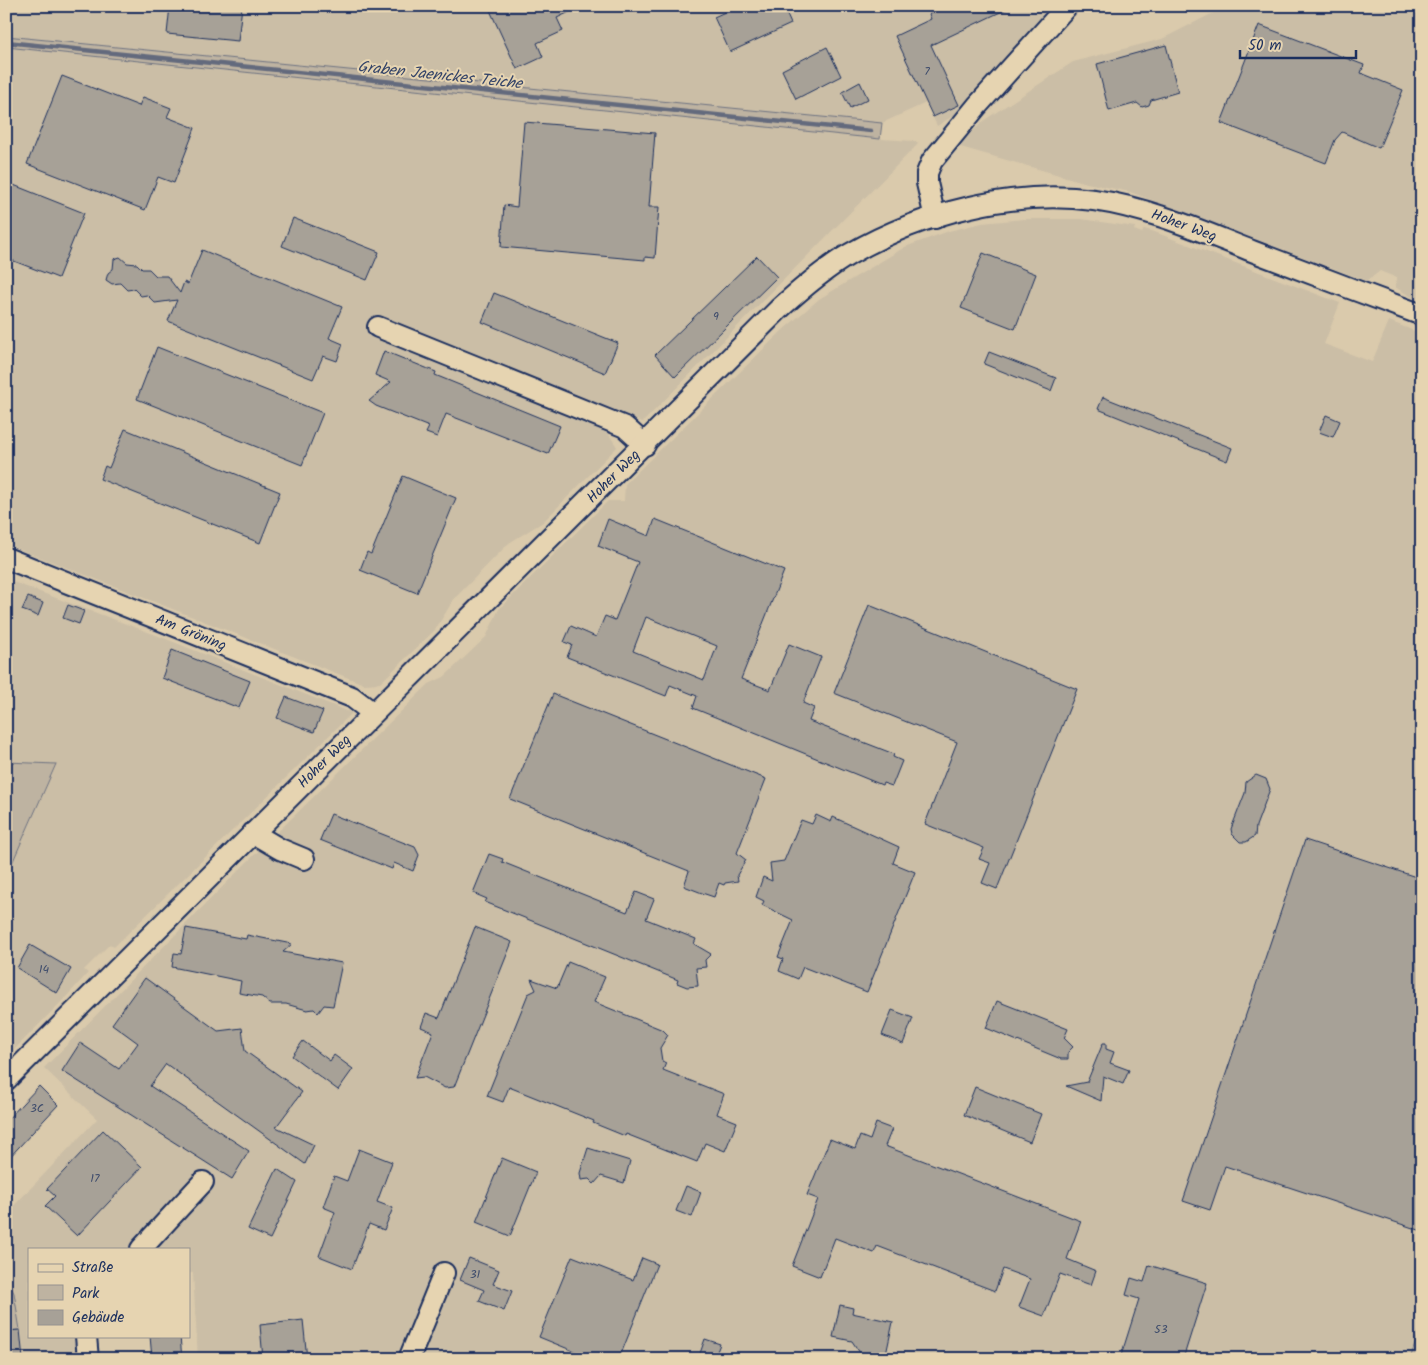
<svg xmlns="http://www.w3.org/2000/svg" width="1428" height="1365" font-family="Kalam,sans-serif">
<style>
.built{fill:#cbbea6}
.green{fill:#beb3a1;stroke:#6c7180}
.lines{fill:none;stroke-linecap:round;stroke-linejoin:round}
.stream{stroke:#646a7d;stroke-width:4.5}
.building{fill:#a7a197;stroke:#1b2f5e;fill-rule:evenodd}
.minor-casing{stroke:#1b2f5e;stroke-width:24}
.minor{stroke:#e6d4b1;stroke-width:20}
.labels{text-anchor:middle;stroke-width:4;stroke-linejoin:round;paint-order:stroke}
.number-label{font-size:12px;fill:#3e4c6c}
.street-label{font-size:15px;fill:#1b2f5e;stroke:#e6d4b1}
.water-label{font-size:16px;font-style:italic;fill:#334368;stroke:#e6d4b1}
</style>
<rect width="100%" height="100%" fill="#dacaac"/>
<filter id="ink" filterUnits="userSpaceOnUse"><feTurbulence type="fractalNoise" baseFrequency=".02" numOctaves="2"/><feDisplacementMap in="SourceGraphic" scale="10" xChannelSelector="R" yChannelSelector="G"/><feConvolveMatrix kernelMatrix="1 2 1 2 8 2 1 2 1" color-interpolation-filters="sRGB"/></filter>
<g filter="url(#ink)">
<g class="built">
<polygon points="17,6 1052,6 956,114 937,126 926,103 882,123 6,36 6,20"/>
<polygon points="1227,6 1422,6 1422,303 1395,287 1397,278 1380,271 1367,281 1130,192 1087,183 957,146 986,119 1073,62 1162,39"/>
<polygon points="6,47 880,139 915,141 918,144 643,422 617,414 606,430 617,447 543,522 509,543 454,599 435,630 380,683 364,684 6,544"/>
<polygon points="1024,219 1081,219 1135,227 1134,230 1142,233 1144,229 1152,231 1340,303 1324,344 1372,362 1389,321 1422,334 1422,1323 1410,1359 198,1359 193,1273 189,1273 189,1249 29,1249 29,1336 78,1336 80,1359 6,1359 6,1331 20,1330 11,1284 6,1277 6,1214 97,1119 44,1068 244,865 429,684 444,677 486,637 499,609 608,501 624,501 625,484 783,330 819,299 905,247 949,231 982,223"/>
<polygon points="13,582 156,635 352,713 114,947 110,944 84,970 88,973 66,997 6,1058 6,868 9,869 56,764 6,762 6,585 11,587"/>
</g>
<g class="green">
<polygon points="6,36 882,123 880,139 6,47"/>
<polygon points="6,762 56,764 9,870 6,868"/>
<polygon points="6,1277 14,1293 20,1330 6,1331"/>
<polygon points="1422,1323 1422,1359 1410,1359"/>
</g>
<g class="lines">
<polyline class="stream" points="6,42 871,131"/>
</g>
<g class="building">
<polygon points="170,6 242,6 238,41 167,34"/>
<polygon points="488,6 582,6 557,18 563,31 537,43 543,57 517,69"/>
<polygon points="738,6 783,6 791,24 730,52 714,17"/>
<polygon points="945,6 1013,6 931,45 959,105 933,117 895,36 931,19 929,14"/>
<polygon points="1259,25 1364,65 1361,73 1403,90 1379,148 1342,132 1335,140 1326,163 1221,123"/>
<polygon points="1166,45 1178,92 1151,100 1149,105 1142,107 1137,103 1109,111 1097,64"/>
<polygon points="827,47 841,76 796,99 782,70"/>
<polygon points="62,76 139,106 143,97 171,108 167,117 195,128 174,183 158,177 145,210 27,164"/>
<polygon points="860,82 868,99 850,108 842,92"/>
<polygon points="524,122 655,133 649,207 659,207 655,258 645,257 645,260 501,247 504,205 517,207"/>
<polygon points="6,182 84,213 58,278 6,258"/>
<polygon points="293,218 379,252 367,280 282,246"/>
<polygon points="202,250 342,307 329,338 343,344 337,361 323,356 313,379 168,321 177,300 155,303 147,295 141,296 134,289 127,290 120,283 112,284 106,280 108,273 113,269 114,259 120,257 127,263 137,264 142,269 149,269 156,276 167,276 180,293 184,282 188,284"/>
<polygon points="983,253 1036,274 1015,329 961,308"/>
<polygon points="757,256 777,277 675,377 655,355"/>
<polygon points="494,293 618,343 605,373 482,322"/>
<polygon points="157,347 323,413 302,465 137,399"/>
<polygon points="384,351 436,372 435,375 560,426 548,454 446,414 437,437 426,433 429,427 376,406 369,401 391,382 375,375"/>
<polygon points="989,352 1056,378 1051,391 984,364"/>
<polygon points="1103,397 1232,448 1227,461 1098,409"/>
<polygon points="1326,415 1340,421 1333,437 1319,432"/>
<polygon points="125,429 280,492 260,543 100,479 105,466 109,468"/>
<polygon points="403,476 456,498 417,593 360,570 367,552 371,554"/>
<path d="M608 519 649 536 655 519 784 571 741 679 770 690 789 644 821 657 803 703 814 708 809 721 894 754 893 757 902 761 892 786 883 783 882 785 693 708 697 696 670 685 666 696 567 657 572 645 564 642 571 626 596 637 605 616 615 620 638 562 598 546ZM646 617 717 646 704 680 633 651Z"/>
<polygon points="28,597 43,603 38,616 22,610"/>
<polygon points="68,605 84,611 79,624 63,618"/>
<polygon points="869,605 1077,689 997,889 982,883 990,863 979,859 984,848 925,824 957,742 834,693"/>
<polygon points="172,650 250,681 239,708 162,678"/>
<polygon points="553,694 766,779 737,853 746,860 737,875 738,881 725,883 724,885 719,883 714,897 702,893 684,886 689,871 510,799"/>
<polygon points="286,697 323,711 314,732 277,718"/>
<polygon points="1256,775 1266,779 1270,789 1256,826 1255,836 1246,842 1240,842 1232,834 1231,829 1245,793 1246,782"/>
<polygon points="331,814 415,847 419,855 413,871 394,863 392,869 320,840"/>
<polygon points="816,815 831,822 833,817 899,847 893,863 915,872 867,992 803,967 798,979 779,971 783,959 778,957 793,920 762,905 764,901 756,897 763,877 772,881 770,863 784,861 801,820 812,824"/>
<polygon points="1305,840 1422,879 1422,1231 1225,1166 1210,1210 1183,1201"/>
<polygon points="489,854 503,859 502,862 627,912 636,892 654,899 646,919 696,939 694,944 711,954 705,960 706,967 696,968 698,986 687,987 677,983 678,980 485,902 487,899 473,893"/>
<polygon points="475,927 512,942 454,1087 445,1088 424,1077 415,1078 433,1032 421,1027 426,1013 439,1018"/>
<polygon points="186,928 246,939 247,935 292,944 283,952 342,963 333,1006 324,1005 318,1013 314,1009 307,1010 286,1004 270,1004 262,997 239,993 241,981 172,967 174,953 181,954"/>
<polygon points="30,945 71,969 57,993 17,968"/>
<polygon points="568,962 605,977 594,1002 663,1030 668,1035 660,1048 662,1061 666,1063 663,1070 724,1094 717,1114 737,1122 725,1151 705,1143 697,1162 626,1134 625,1136 593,1123 594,1121 509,1087 503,1102 487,1096 528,994 536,990 531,979 557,988"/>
<polygon points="145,978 218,1031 242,1028 245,1051 302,1092 276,1127 314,1145 305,1164 166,1064 150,1086 249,1151 232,1179 62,1071 80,1043 119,1069 138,1043 112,1024"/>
<polygon points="997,1001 1068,1029 1064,1038 1073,1047 1068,1052 1068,1059 1061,1059 986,1028"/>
<polygon points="892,1010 913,1018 903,1044 882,1035"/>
<polygon points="303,1041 330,1061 334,1055 353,1069 338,1090 292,1056"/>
<polygon points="1103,1043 1106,1043 1106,1049 1114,1052 1110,1063 1129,1070 1123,1084 1103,1076 1101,1101 1066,1086 1087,1082"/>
<polygon points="39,1086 58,1105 6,1161 6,1121"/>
<polygon points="975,1087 1041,1114 1030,1142 964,1115"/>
<polygon points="876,1123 892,1129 885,1146 1081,1221 1067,1259 1096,1271 1091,1285 1060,1274 1044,1316 1019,1307 1030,1279 1003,1269 995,1291 877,1246 874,1253 835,1238 820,1277 792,1266 818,1199 807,1195 830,1139 855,1149 860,1136 870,1140"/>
<polygon points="103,1130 142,1167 77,1236 45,1206 55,1196 47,1189"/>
<polygon points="588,1148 630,1161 624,1183 601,1176 594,1184 589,1179 581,1180 580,1173"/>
<polygon points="359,1149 392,1162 377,1202 393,1208 384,1230 369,1224 352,1269 319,1256 335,1212 323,1207 334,1176 347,1181"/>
<polygon points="502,1158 536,1172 510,1236 476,1222"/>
<polygon points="277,1169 297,1182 270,1239 248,1229"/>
<polygon points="686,1186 701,1192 692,1217 676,1211"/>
<polygon points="572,1256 633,1280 642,1258 657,1264 619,1359 593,1359 539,1337"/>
<polygon points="469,1258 499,1270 493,1284 512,1291 504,1311 479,1301 484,1290 460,1280"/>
<polygon points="1149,1265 1207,1283 1183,1359 1120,1359 1139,1299 1126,1295 1131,1278 1144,1282"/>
<polygon points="840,1305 853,1308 852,1313 893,1322 885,1359 859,1359 860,1353 852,1341 833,1337"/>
<polygon points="303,1320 307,1359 263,1359 260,1325"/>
<polygon points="20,1330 23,1359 6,1359 6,1331"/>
<polygon points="150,1336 180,1336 182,1359 152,1359"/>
<polygon points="705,1339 720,1344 714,1359 698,1359"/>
</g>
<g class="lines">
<g class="minor-casing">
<g id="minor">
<polyline points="935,218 927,183 927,173 932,161 977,106 1067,6"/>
<polyline points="378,327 625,427 645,445"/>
<polyline points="6,558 352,697 373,713"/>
<polyline points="253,833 280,849 304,859"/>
<path d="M6 1080 779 309C801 289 824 269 850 254 921 213 1013 189 1094 200 1149 208 1201 231 1252 251 1309 273 1365 294 1422 315"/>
<polyline points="141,1249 203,1182"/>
<polyline points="86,1336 88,1359"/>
<polyline points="409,1359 444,1273"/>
</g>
</g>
<use href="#minor" class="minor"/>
</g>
</g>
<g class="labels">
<g class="number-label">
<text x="927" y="75">7</text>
<text x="716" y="320">9</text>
<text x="44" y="973">14</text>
<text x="37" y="1112">3C</text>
<text x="95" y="1182">17</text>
<text x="475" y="1278">31</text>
<text x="1161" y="1333">53</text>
</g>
<g class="street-label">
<text transform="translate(1184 225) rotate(20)" y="5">Hoher Weg</text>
<text transform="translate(613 476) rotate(-45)" y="5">Hoher Weg</text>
<text transform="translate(191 632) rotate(22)" y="5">Am Gröning</text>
<text transform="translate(324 761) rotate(-45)" y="5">Hoher Weg</text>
</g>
<g class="water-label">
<text transform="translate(440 74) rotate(6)" y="6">Graben Jaenickes Teiche</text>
</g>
</g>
<rect width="1428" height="1365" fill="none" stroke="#e6d4b1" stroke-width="25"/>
<rect x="12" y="12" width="1403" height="1340" fill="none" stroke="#1b2f5e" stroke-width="2" filter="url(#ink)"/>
<rect x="28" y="1248" width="162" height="90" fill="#e6d4b1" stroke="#959290"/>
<rect x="38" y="1264" width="25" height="8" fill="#e6d4b1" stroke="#959290"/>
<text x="72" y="1272" font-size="15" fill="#1b2f5e">Straße</text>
<rect x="38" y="1285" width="25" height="15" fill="#beb3a1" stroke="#959290"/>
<text x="72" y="1298" font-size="15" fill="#1b2f5e">Park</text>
<rect x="38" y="1310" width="25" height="15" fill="#a7a197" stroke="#959290"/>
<text x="72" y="1322" font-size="15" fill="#1b2f5e">Gebäude</text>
<path d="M1240 50v8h116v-8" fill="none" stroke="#1b2f5e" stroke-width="2.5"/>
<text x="1248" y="50" font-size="15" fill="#1b2f5e" stroke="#e6d4b1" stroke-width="4" paint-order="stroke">50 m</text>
</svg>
